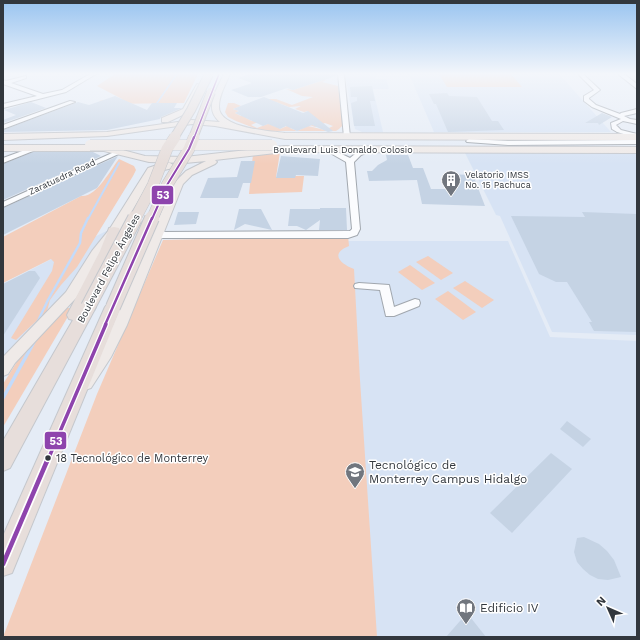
<svg xmlns="http://www.w3.org/2000/svg" width="640" height="640" font-family="'Work Sans',sans-serif">
<style>
.built{fill:#d7e3f4}
.green{fill:#f3cebc}
.lines{fill:none;stroke-linecap:round;stroke-linejoin:round}
.stream-far3{stroke:#c3dbfb;stroke-width:1.5}
.stream-far2{stroke:#c3dbfb;stroke-width:2}
.stream-far1{stroke:#c3dbfb;stroke-width:2.5}
.stream{stroke:#c3dbfb;stroke-width:3.5}
.building{fill:#c5d3e4}
.minor-casing{stroke:#a1a7ae;stroke-width:2}
.major-casing{stroke:#c5c8cd;stroke-width:2}
.highway-casing{stroke:#c5c8cd;stroke-width:2}
.minor{fill:#fbfcfe;fill-rule:evenodd}
.major{fill:#efeae8;fill-rule:evenodd}
.highway{fill:#e7dedb;fill-rule:evenodd}
.major-bridge-casing{stroke:#c5c8cd;stroke-width:11;stroke-linecap:butt}
.highway-bridge-far2-casing{stroke:#c5c8cd;stroke-width:10;stroke-linecap:butt}
.highway-bridge-far1-casing{stroke:#c5c8cd;stroke-width:12;stroke-linecap:butt}
.highway-bridge-casing{stroke:#c5c8cd;stroke-width:16;stroke-linecap:butt}
.major-bridge{stroke:#efeae8;stroke-width:10}
.highway-bridge-far2{stroke:#e7dedb;stroke-width:8}
.highway-bridge-far1{stroke:#e7dedb;stroke-width:11}
.highway-bridge{stroke:#e7dedb;stroke-width:14}
.bus-1-far4-casing{stroke:#fff;stroke-width:3}
.bus-1-far3-casing{stroke:#fff;stroke-width:4}
.bus-1-far2-casing{stroke:#fff;stroke-width:5}
.bus-1-far1-casing{stroke:#fff;stroke-width:6}
.bus-1-casing{stroke:#fff;stroke-width:8}
.bus-1-far4{stroke:#8e44ad;stroke-width:1.5}
.bus-1-far3{stroke:#8e44ad;stroke-width:2}
.bus-1-far2{stroke:#8e44ad;stroke-width:2.5}
.bus-1-far1{stroke:#8e44ad;stroke-width:3.5}
.bus-1{stroke:#8e44ad;stroke-width:4.5}
.bus-dot{fill:#32373d;stroke:#fff;stroke-width:1.5}
.labels{text-anchor:middle;stroke-width:3;stroke-linejoin:round;paint-order:stroke}
.far-street-label{font-size:9px;fill:#32373d;stroke:#fff}
.far-poi-label{font-size:9px;fill:#32373d;stroke:#fff;text-anchor:start}
.street-label{font-size:10px;fill:#32373d;stroke:#fff}
.near-bus-label{font-size:11px;fill:#32373d;stroke:#fff;text-anchor:start}
.near-poi-label{font-size:12px;fill:#32373d;stroke:#fff;text-anchor:start}
.line-badge{stroke:#fff;stroke-width:1.5}
.badge-label{font-size:11px;text-anchor:middle;font-weight:bold;fill:#fff}
</style>
<rect width="100%" height="100%" fill="#e5ecf6"/>
<g class="built">
<polygon points="345,74 373,74 377,76 375,79 386,79 389,89 373,89 383,132 362,132 355,129"/>
<polygon points="409,74 559,74 611,132 434,132"/>
<polygon points="637,151 637,335 552,332 500,216 496,215 465,153"/>
<polygon points="116,226 71,295 3,370 3,284"/>
<polygon points="163,241 508,241 550,337 637,341 637,637 20,637"/>
</g>
<g class="green">
<path d="M115 74H198L184 103 105 104 99 101C106 99 114 100 122 99L97 86Z"/>
<polygon points="439,74 511,74 522,87 447,87"/>
<polygon points="321,78 326,80 322,82 338,86 343,125 339,129 336,131 262,131 236,121 228,117 225,112 228,103 234,103 241,106 233,109 239,111 235,113 241,116 254,111 258,113 246,118 252,121 265,116 267,118 251,125 257,128 273,122 280,129 301,120 290,128 297,131 308,126 325,130 333,126 325,123 315,127 307,124 308,111 304,112 295,109 301,106 289,107 276,102 270,105 268,99 276,99 292,105 313,97 302,96 286,89 293,90 321,81"/>
<polygon points="280,152 276,177 295,178 295,176 304,176 302,192 249,194 253,154"/>
<path d="M119 159 134 166 136 170 133 176 77 267 61 285 50 300 47 311 16 340 11 338 52 271 54 262 51 259 3 283V237L81 196C96 198 111 169 119 159Z"/>
<path d="M348 235 349 246C329 254 341 264 354 269L360 380 377 637H3L97 394 163 240Z"/>
<polygon points="428,256 453,273 441,280 416,262"/>
<polygon points="410,265 435,283 422,290 398,272"/>
<polygon points="465,281 494,300 482,308 453,288"/>
<polygon points="448,291 476,312 463,320 435,299"/>
<polygon points="66,308 73,308 3,427 3,384 27,346"/>
</g>
<g class="lines">
<polyline class="stream-far3" points="155,106 177,74"/>
<polyline class="stream-far2" points="88,219 119,163"/>
<polyline class="stream-far1" points="37,323 48,300 80,243 81,233 88,218"/>
<polyline class="stream" points="3,398 34,342"/>
</g>
<g class="building">
<polygon points="249,74 335,74 336,76 293,90 287,88 261,97 248,97 231,90 252,83 238,78"/>
<polygon points="372,86 375,101 370,101 375,126 354,126 351,103 357,101 357,97 351,97 350,87"/>
<polygon points="447,93 449,96 477,97 492,121 498,121 504,130 448,132 436,104 434,104 429,94"/>
<polygon points="115,96 147,110 152,103 177,103 174,108 182,108 161,117 160,119 107,130 3,132 3,130 78,102 89,105"/>
<polygon points="264,97 303,113 308,111 333,131 328,132 312,125 297,131 286,126 280,129 268,124 263,126 235,113 239,111 233,109"/>
<polygon points="31,102 46,108 3,123 3,120 16,115 4,110"/>
<polygon points="602,113 612,117 599,125 598,123 585,123"/>
<polygon points="33,152 93,152 101,156 3,200 3,164"/>
<polygon points="386,155 408,155 413,168 423,168 431,189 449,189 445,174 473,175 485,206 422,204 417,180 369,181 367,171 372,171 378,165 387,160"/>
<polygon points="118,156 97,188 3,235 3,208"/>
<polygon points="281,156 320,159 318,176 296,175 295,178 276,178"/>
<polygon points="241,161 255,161 251,183 243,183 238,198 200,198 208,178 237,177"/>
<polygon points="320,208 346,208 347,230 319,230 320,220 306,230 297,226 288,226 290,209 320,209"/>
<polygon points="239,209 261,209 272,230 245,224 234,230"/>
<polygon points="178,212 199,212 196,224 174,225"/>
<polygon points="582,212 637,214 637,332 594,331 589,322 592,322 567,282 556,282 539,274 511,216 585,217"/>
<polygon points="29,271 35,271 40,278 3,336 3,284"/>
<polygon points="567,421 591,439 583,447 560,429"/>
<polygon points="551,453 572,469 512,533 490,513"/>
<polygon points="584,537 599,544 607,551 614,560 621,577 608,580 598,579 590,575 583,569 577,562 574,552 577,538"/>
<polygon points="467,613 486,637 446,637"/>
</g>
<g class="lines">
<g class="minor-casing">
<g id="minor">
<polygon points="90,74 96,74 66,92 3,108 3,104 37,96 3,84 3,80 6,81 26,76 26,78 11,83 43,94 62,90"/>
<polygon points="338,74 344,74 350,137 347,139 344,137"/>
<polygon points="578,74 583,74 600,90 589,98 589,99 596,105 620,114 621,113 637,109 637,113 624,116 630,119 637,120 637,124 623,121 616,125 621,130 637,134 637,138 617,132 612,129 611,123 621,119 592,107 584,101 584,96 594,90"/>
<polygon points="618,74 624,74 637,84 637,89"/>
<polygon points="70,101 75,102 3,129 3,125"/>
<polygon points="469,139 508,141 637,140 637,144 508,145 467,142 466,141"/>
<polygon points="36,146 39,148 38,149 3,163 3,158"/>
<path d="M327 147 350 158C356 153 367 144 374 149L361 155 354 162 360 229 357 235 348 238H158L154 235 158 232 350 231 352 229 346 162 325 150V148Z"/>
<polygon points="121,149 124,151 123,152 3,207 3,202"/>
<polygon points="359,283 389,285 394,307 415,299 419,300 420,303 419,306 394,316 386,316 380,290 355,288 354,286 355,284"/>
</g>
</g>
<g class="major-casing">
<g id="major">
<path d="M224 74H230C226 84 219 95 219 106 218 128 269 131 285 133L637 134V140L285 139 215 126 192 124 107 136 3 140V134L107 132 192 120 220 122C203 109 217 89 224 74Z"/>
<polygon points="197,84 202,85 189,112 168,122 162,122 162,118 183,109"/>
<polygon points="3,145 104,145 145,156 185,157 284,146 637,147 637,153 284,152 215,160 217,162 215,164 192,175 183,184 127,325 111,357 91,388 85,390 79,388 77,383 101,349 113,325 174,183 186,171 206,161 185,163 149,162 104,151 3,151"/>
<polygon points="163,163 170,163 175,166 173,168 155,172 120,231 101,256 76,298 15,363 8,374 3,376 3,357 5,355 66,292 92,251 109,230 148,168"/>
</g>
</g>
<g class="highway-casing">
<g id="highway">
<polygon points="114,227 119,228 120,231 114,251 89,302 93,303 96,307 10,468 3,471 3,441 73,320 69,319 67,315 100,251 108,231 109,228"/>
<polygon points="113,301 118,303 121,307 12,573 3,576 3,536 105,307 108,303"/>
</g>
</g>
<use href="#minor" class="minor"/>
<use href="#major" class="major"/>
<use href="#highway" class="highway"/>
<g class="major-bridge-casing">
<polyline id="major-bridge" points="90,145 272,145"/>
</g>
<g class="highway-bridge-far2-casing">
<g id="highway-bridge-far2">
<polyline points="174,138 191,110 209,74"/>
<polyline points="193,138 211,92"/>
</g>
</g>
<g class="highway-bridge-far1-casing">
<g id="highway-bridge-far1">
<polyline points="135,219 153,185 167,149 175,137"/>
<polyline points="152,219 167,185 189,149 194,137"/>
</g>
</g>
<g class="highway-bridge-casing">
<g id="highway-bridge">
<polyline points="88,307 135,218"/>
<polyline points="113,307 152,218"/>
</g>
</g>
<use href="#major-bridge" class="major-bridge"/>
<use href="#highway-bridge-far2" class="highway-bridge-far2"/>
<use href="#highway-bridge-far1" class="highway-bridge-far1"/>
<use href="#highway-bridge" class="highway-bridge"/>
<g class="bus-1-far4-casing">
<polyline id="bus-1-far4" points="194,138 219,74"/>
</g>
<g class="bus-1-far3-casing">
<polyline id="bus-1-far3" points="152,219 167,185 189,149 194,137"/>
</g>
<g class="bus-1-far2-casing">
<polyline id="bus-1-far2" points="105,325 152,218"/>
</g>
<g class="bus-1-far1-casing">
<polyline id="bus-1-far1" points="47,462 106,324"/>
</g>
<g class="bus-1-casing">
<polyline id="bus-1" points="3,564 47,461"/>
</g>
<use href="#bus-1-far4" class="bus-1-far4"/>
<use href="#bus-1-far3" class="bus-1-far3"/>
<use href="#bus-1-far2" class="bus-1-far2"/>
<use href="#bus-1-far1" class="bus-1-far1"/>
<use href="#bus-1" class="bus-1"/>
</g>
<linearGradient id="sky" x2="0" y2="1"><stop stop-color="#99c4f0"/><stop offset="0.45" stop-color="#f3f6fb"/><stop offset="1" stop-color="#f3f6fb" stop-opacity="0"/></linearGradient>
<rect width="640" height="164" fill="url(#sky)"/>
<defs>
<g id="building-pin" transform="scale(1)"><path d="M0 17L-7.5 6A9.5 9.5 0 1 1 7.5 6Z" fill="#71767e" stroke="#fff"/><path d="M-4-6H4V6H1V3H-1V6H-4ZM-2.5-4.3h1.7v1.8h-1.7ZM.8-4.3h1.7v1.8H.8ZM-2.5-1h1.7V.8h-1.7ZM.8-1h1.7V.8H.8Z" fill="#fff"/></g>
<g id="university-pin" transform="scale(1)"><path d="M0 17L-7.5 6A9.5 9.5 0 1 1 7.5 6Z" fill="#71767e" stroke="#fff"/><path d="M0-5L7-2L0 1L-7-2ZM-4 1L0 2.5L4 1V4Q0 6-4 4Z" fill="#fff"/></g>
<g id="library-pin" transform="scale(1)"><path d="M0 17L-7.5 6A9.5 9.5 0 1 1 7.5 6Z" fill="#71767e" stroke="#fff"/><path d="M-6-4Q-3-5.5-.7-3.5V5Q-3 3-6 4ZM6-4Q3-5.5 .7-3.5V5Q3 3 6 4Z" fill="#fff"/></g>
</defs>
<g fill-rule="evenodd">
<use href="#building-pin" x="451" y="180"/>
<use href="#university-pin" x="355" y="472"/>
<use href="#library-pin" x="466" y="608"/>
</g>
<circle class="bus-dot" cx="48" cy="458" r="3.5"/>
<g class="labels">
<g class="far-street-label">
<text x="343" y="153">Boulevard Luis Donaldo Colosio</text>
<text transform="translate(62 177) rotate(-25)" y="3">Zaratusdra Road</text>
</g>
<g class="far-poi-label">
<text x="465" y="178">Velatorio IMSS<tspan x="465" dy="10">No. 15 Pachuca</tspan></text>
</g>
<g class="street-label">
<text transform="translate(108 268) rotate(-62)" y="4">Boulevard Felipe Ángeles</text>
</g>
<g class="near-bus-label">
<text x="56" y="462">18 Tecnológico de Monterrey</text>
</g>
<g class="near-poi-label">
<text x="369" y="469">Tecnológico de<tspan x="369" dy="14">Monterrey Campus Hidalgo</tspan></text>
<text x="480" y="612">Edificio IV</text>
</g>
</g>
<g class="line-badge">
<rect x="151" y="185" width="23" height="20" rx="4" fill="#8e44ad"/>
<rect x="44" y="431" width="23" height="19" rx="4" fill="#8e44ad"/>
</g>
<g class="badge-label">
<text x="163" y="199">53</text>
<text x="56" y="445">53</text>
</g>
<rect width="640" height="640" fill="none" stroke="#32373d" stroke-width="8"/>
<g transform="translate(608 608) rotate(315)" stroke="#ffffff" stroke-width="3" paint-order="stroke">
<path d="M0-3L7 15L0 10L-7 15Z" fill="#32373d"/>
<text y="-6" font-size="11" font-weight="bold" text-anchor="middle" fill="#32373d">N</text>
</g>
</svg>
